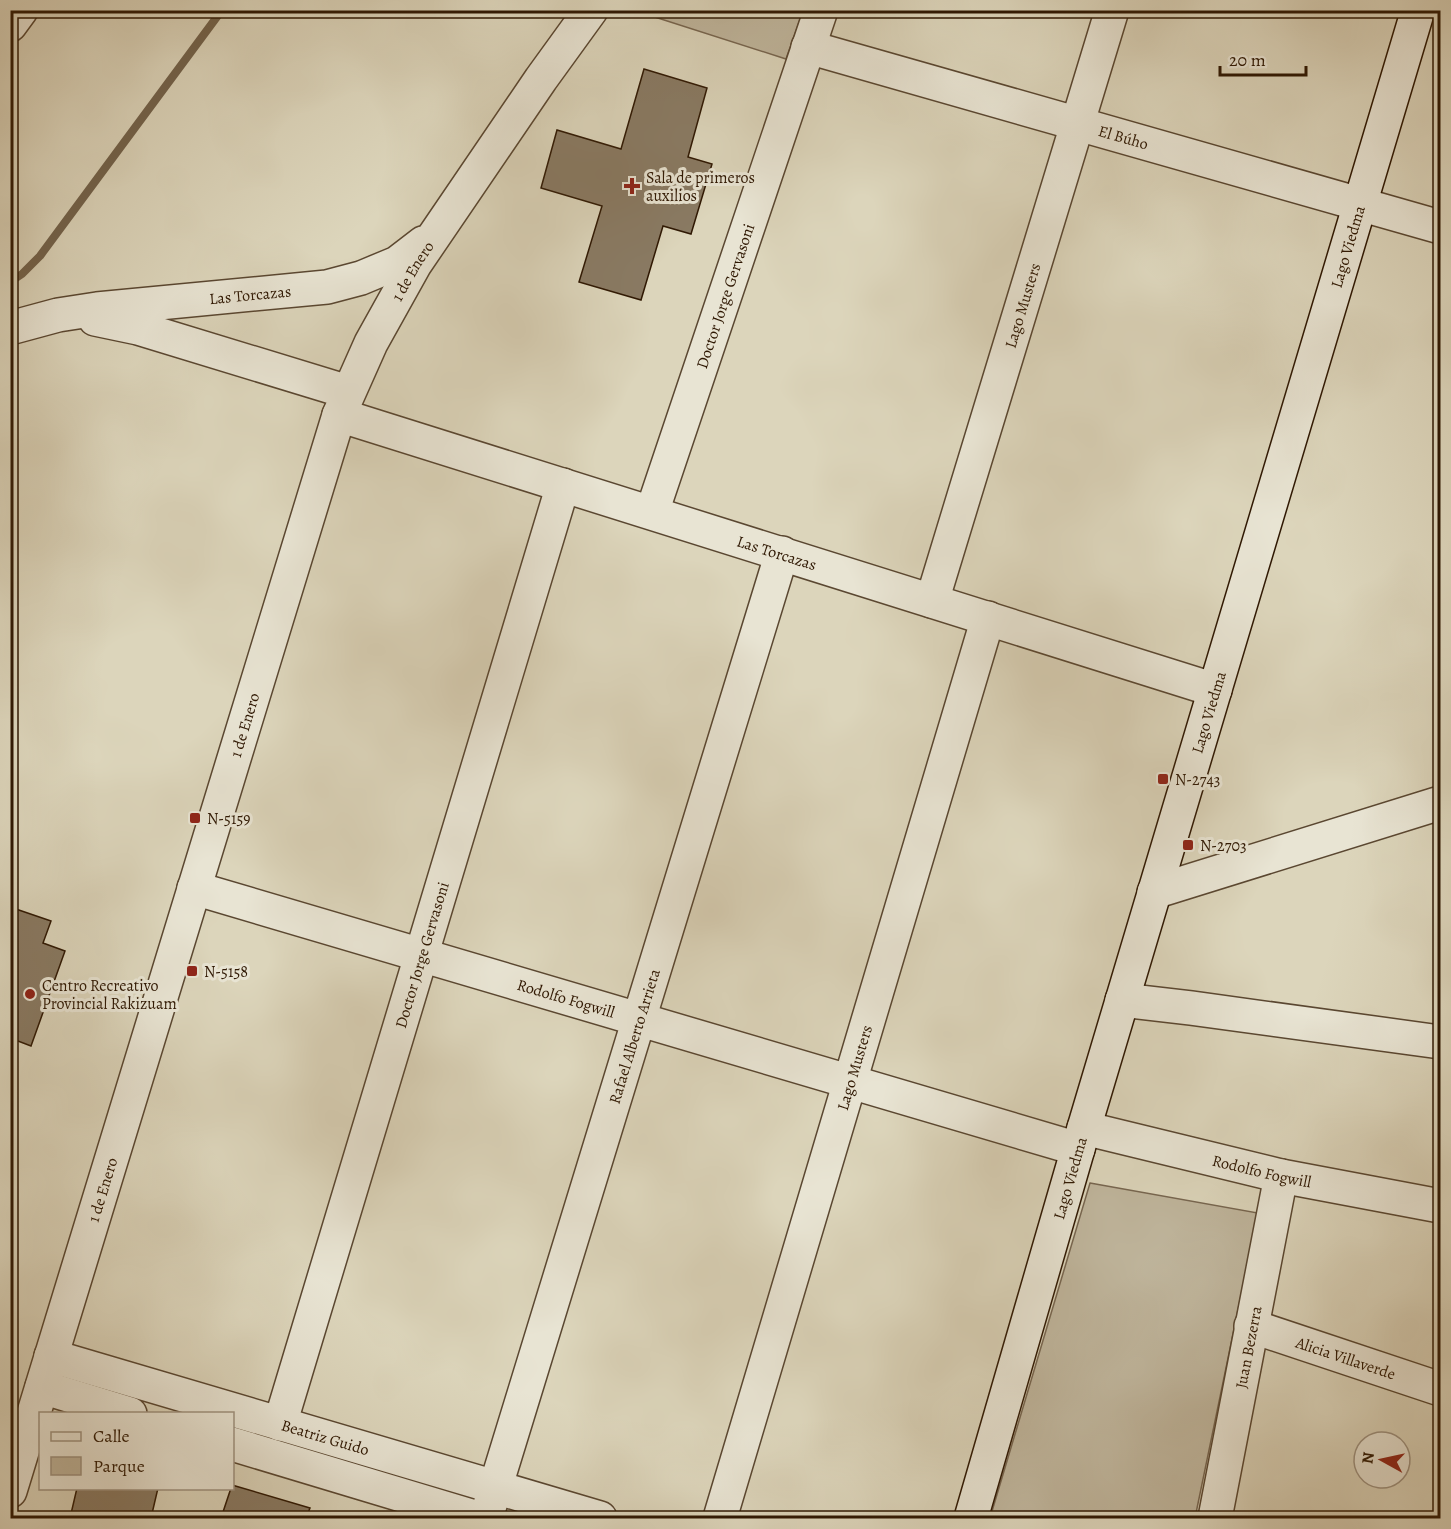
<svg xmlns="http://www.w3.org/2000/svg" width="1451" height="1529" font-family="Alegreya,serif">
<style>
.green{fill:#bfb59c;stroke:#776650;stroke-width:1.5}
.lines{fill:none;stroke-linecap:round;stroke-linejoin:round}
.stream{stroke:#73634c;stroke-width:8}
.building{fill:#897a63;stroke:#2f1803;stroke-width:1.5}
.minor-casing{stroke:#5a4731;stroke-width:36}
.secondary-casing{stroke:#2f1803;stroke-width:36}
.minor{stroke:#e8e4d3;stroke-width:33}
.secondary{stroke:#e8e4d3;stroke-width:33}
.poi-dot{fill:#8f2418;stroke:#e8e4d3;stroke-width:2}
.labels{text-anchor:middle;stroke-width:6;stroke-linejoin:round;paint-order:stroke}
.street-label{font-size:16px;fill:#2f1803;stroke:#e8e4d3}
.poi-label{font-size:16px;fill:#2f1803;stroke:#e8e4d3;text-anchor:start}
</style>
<rect width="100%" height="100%" fill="#dcd5bb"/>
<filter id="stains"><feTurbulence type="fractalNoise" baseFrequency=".00333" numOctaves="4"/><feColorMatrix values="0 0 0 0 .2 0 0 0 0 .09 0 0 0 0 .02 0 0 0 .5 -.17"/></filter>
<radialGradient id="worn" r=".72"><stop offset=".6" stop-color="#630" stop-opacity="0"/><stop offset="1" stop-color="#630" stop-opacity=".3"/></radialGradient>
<g class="green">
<polygon points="636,11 803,11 786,59"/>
<polygon points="1090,1183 1258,1213 1195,1518 990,1518"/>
</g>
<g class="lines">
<polyline class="stream" points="10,282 22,274 40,256 222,10"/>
</g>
<g class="building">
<polygon points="644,69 707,88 688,157 712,164 691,234 663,226 641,300 579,282 602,206 541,188 557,130 621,149"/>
<polygon points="10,907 51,921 43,943 65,951 31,1046 10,1038"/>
<polygon points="232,1485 310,1508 306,1518 221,1518"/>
<polygon points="77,1488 158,1488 151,1518 70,1518"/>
</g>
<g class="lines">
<g class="minor-casing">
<g id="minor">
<polyline points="10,25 21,10"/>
<path id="s1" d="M808 47 1440 227"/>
<polyline points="95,319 138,328 348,392"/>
<path id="s2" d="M10 328 58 315 97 309 327 287 361 278 397 263 423 243"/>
<path id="s3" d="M339 415 1215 690"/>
<path id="s4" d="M652 512 821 10"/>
<path id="s5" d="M932 601 1112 10"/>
<path id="s6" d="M194 888 1078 1149"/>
<polyline points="1154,892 1440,803"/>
<polyline points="1122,1000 1191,1008 1440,1042"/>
<path id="s7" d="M1084 1128 1281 1176 1440 1206"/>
<path id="s8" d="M1251 1326 1440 1389"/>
<path id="s9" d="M51 1356 600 1518"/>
<polyline points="42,1387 130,1414"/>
<path id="s10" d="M280 1424 563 485"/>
<polyline points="232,1444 478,1518"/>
<path id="s11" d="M10 1491 339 415 371 343 415 264 541 79 591 10"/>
<path id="s12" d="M486 1518 782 553"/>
<path id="s13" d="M720 1518 988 618"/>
<path id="s14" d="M1215 1518 1281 1176"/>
</g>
</g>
<g class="secondary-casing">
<g id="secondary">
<path id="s15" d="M971 1518 1084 1128 1418 10"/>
</g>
</g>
<use href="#minor" class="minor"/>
<use href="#secondary" class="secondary"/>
</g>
<g class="poi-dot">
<path d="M629 177h6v6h6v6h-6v6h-6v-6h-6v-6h6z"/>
<rect x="1157" y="773" width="12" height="12" rx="3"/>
<rect x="189" y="812" width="12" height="12" rx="3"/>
<rect x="1182" y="839" width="12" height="12" rx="3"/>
<rect x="186" y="965" width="12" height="12" rx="3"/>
<circle cx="30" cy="994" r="6"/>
</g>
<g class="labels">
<g class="street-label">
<text dy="6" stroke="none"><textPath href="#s1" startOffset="328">El Búho</textPath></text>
<text dy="6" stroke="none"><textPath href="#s15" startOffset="1326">Lago Viedma</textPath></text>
<text dy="6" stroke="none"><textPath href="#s11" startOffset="1287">1 de Enero</textPath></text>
<text dy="6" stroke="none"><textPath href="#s2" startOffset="243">Las Torcazas</textPath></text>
<text dy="6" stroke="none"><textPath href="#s4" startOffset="228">Doctor Jorge Gervasoni</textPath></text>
<text dy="6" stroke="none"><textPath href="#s5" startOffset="309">Lago Musters</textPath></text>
<text dy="6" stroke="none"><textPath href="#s3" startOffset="459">Las Torcazas</textPath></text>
<text dy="6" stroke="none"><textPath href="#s15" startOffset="840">Lago Viedma</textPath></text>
<text dy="6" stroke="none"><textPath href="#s11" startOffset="801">1 de Enero</textPath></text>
<text dy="6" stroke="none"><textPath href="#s10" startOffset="490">Doctor Jorge Gervasoni</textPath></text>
<text dy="6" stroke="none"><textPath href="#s6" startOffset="388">Rodolfo Fogwill</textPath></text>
<text dy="6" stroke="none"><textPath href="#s12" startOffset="504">Rafael Alberto Arrieta</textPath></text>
<text dy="6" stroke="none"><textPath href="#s13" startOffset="470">Lago Musters</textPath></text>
<text dy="6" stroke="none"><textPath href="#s7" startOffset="183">Rodolfo Fogwill</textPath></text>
<text dy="6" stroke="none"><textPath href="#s15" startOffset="354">Lago Viedma</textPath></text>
<text dy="6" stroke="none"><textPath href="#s11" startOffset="315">1 de Enero</textPath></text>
<text dy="6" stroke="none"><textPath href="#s14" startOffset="174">Juan Bezerra</textPath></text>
<text dy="6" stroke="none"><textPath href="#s8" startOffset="100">Alicia Villaverde</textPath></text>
<text dy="6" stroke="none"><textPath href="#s9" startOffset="286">Beatriz Guido</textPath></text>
</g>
<g class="poi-label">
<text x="646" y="183">Sala de primeros<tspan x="646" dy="18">auxilios</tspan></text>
<text x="1175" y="785">N-2743</text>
<text x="207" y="824">N-5159</text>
<text x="1200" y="851">N-2703</text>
<text x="204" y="977">N-5158</text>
<text x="42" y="991">Centro Recreativo<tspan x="42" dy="18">Provincial Rakizuam</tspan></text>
</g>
</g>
<rect width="1451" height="1529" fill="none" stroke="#dcd5bb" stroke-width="36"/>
<rect x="12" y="12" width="1427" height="1505" fill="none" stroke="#2f1803" stroke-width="3"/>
<rect x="18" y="18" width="1415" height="1493" fill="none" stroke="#2f1803" stroke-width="1.5"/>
<rect x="39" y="1412" width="195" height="78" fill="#e8e4d3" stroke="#9e9280" stroke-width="1.5"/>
<rect x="51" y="1432" width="30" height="9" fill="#e8e4d3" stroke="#9e9280" stroke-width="1.5"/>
<text x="93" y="1442" font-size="18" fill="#2f1803">Calle</text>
<rect x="51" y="1457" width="30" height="18" fill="#bfb59c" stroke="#9e9280" stroke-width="1.5"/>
<text x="93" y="1472" font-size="18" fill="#2f1803">Parque</text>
<g transform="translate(1382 1460) rotate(278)"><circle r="28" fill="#e8e4d3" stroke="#9e9280" stroke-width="1.5"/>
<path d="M0-4.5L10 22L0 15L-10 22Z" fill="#8f2418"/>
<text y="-9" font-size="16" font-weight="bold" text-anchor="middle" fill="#2f1803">N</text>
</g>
<path d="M1220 66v9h86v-9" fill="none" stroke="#2f1803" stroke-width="3"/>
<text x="1229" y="66" font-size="18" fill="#2f1803" stroke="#e8e4d3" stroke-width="4.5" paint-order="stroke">20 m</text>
<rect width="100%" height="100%" filter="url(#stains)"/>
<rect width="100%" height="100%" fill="url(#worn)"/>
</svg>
